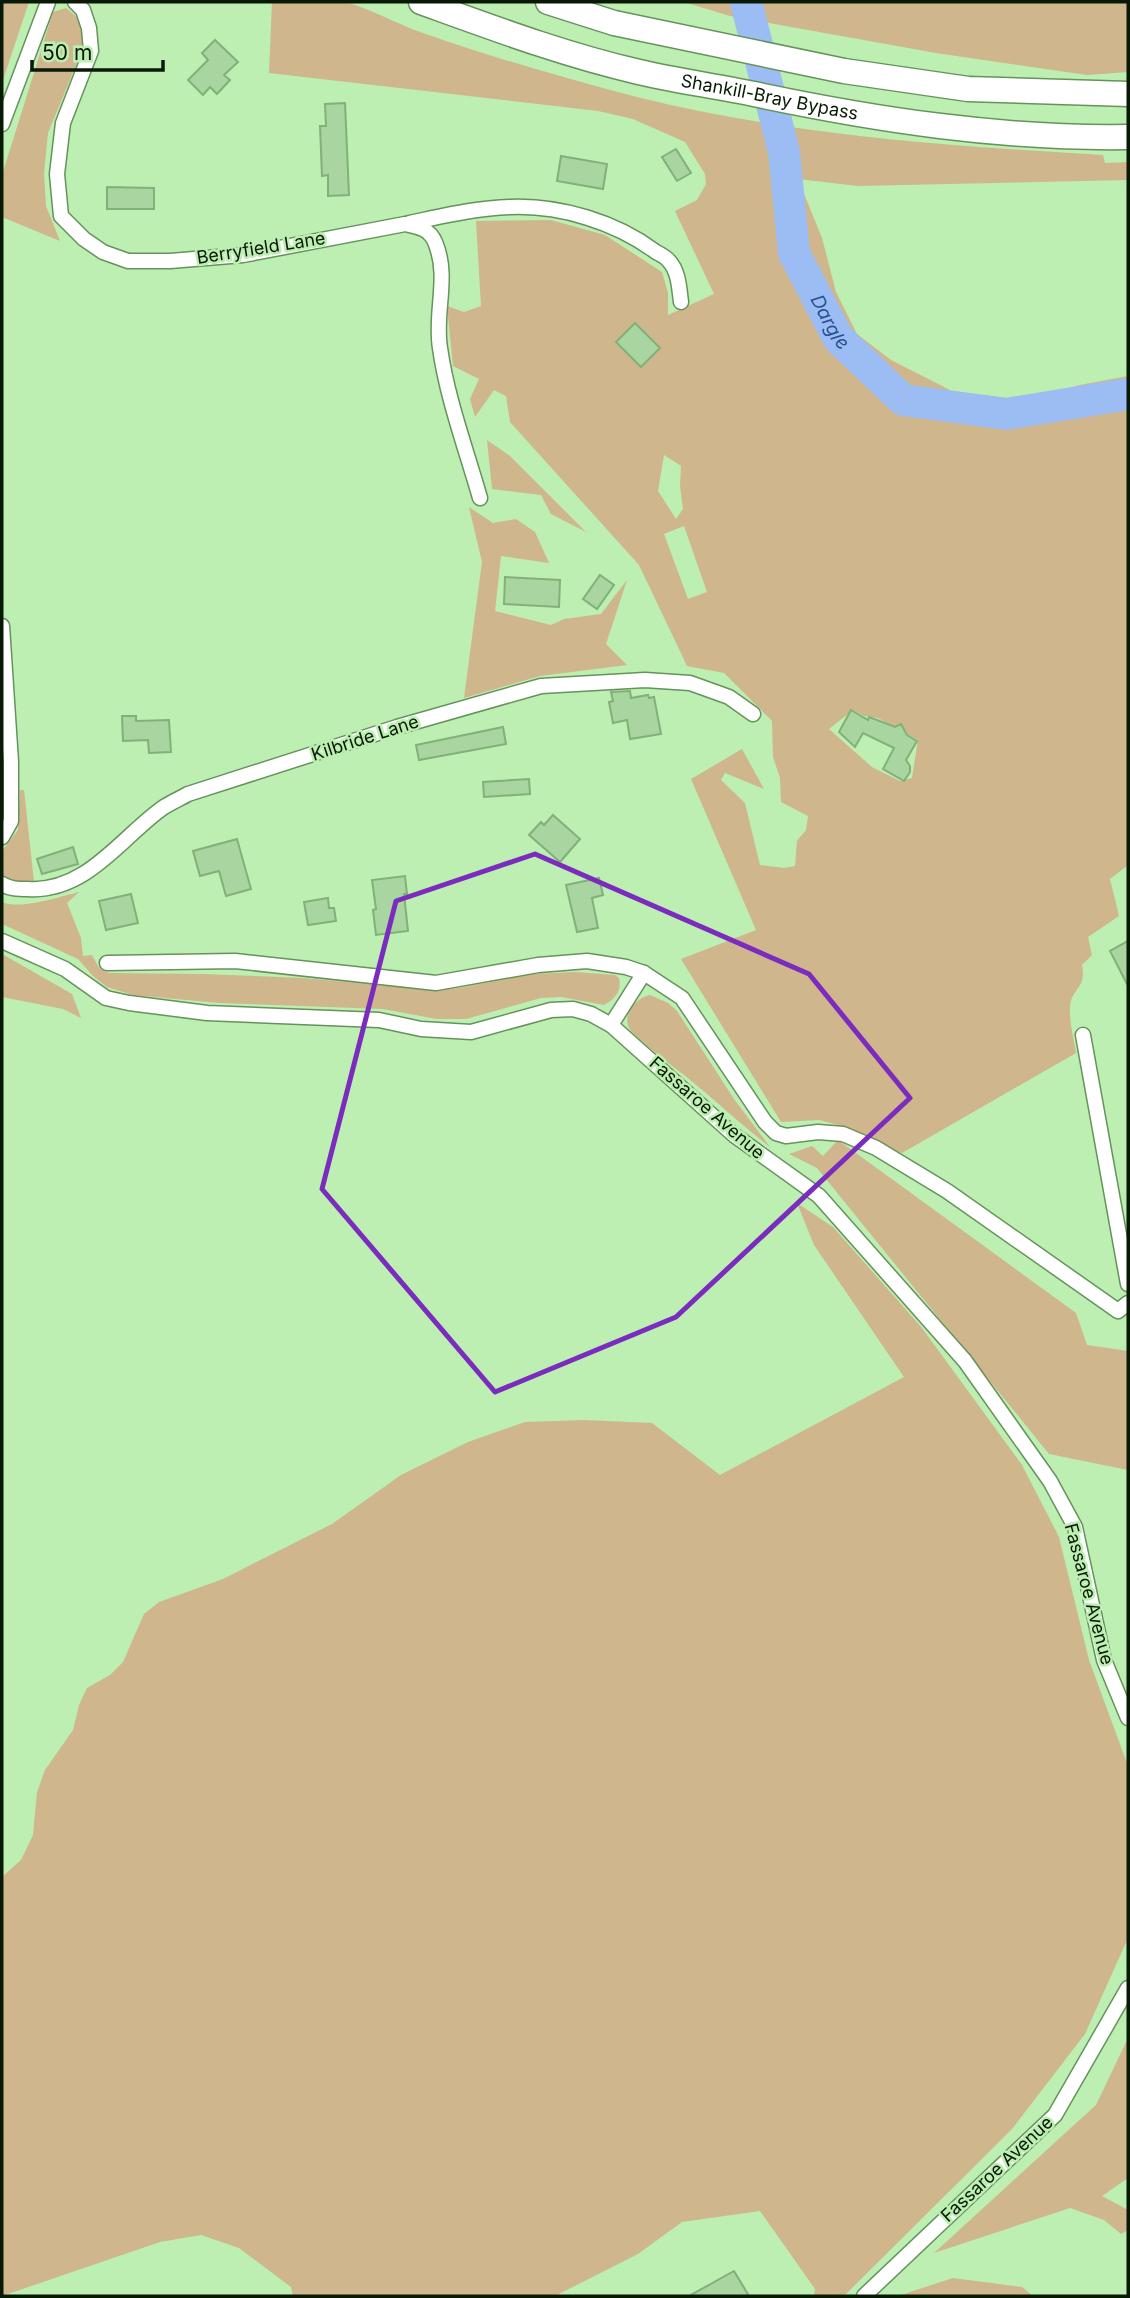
<svg xmlns="http://www.w3.org/2000/svg" width="1130" height="2298" font-family="Inter,sans-serif">
<style>
.green{fill:#cfb68d;fill-rule:evenodd}
.lines{fill:none;stroke-linecap:round;stroke-linejoin:round}
.river{stroke:#9bbdf3;stroke-width:32}
.building{fill:#a9d5a0;stroke:#82b178;stroke-width:2}
.minor-casing{stroke:#65935b;stroke-width:17}
.trunk-casing{stroke:#65935b;stroke-width:27}
.minor{stroke:#fff;stroke-width:14}
.trunk{stroke:#fff;stroke-width:24}
.marked{fill:none;stroke:#7b2cbf;stroke-width:5;stroke-linejoin:round}
.labels{text-anchor:middle;stroke-width:5;stroke-linejoin:round;paint-order:stroke}
.street-label{font-size:18px;fill:#081a05;stroke:#bdeeb2}
.water-label{font-size:19px;font-style:italic;fill:#295091;stroke:#bdeeb2}
</style>
<rect width="100%" height="100%" fill="#bdeeb2"/>
<g class="green">
<polygon points="2,2 29,2 2,83"/>
<path d="M272 2C292 2 328 0 346 2 371 9 395 23 420 32 491 57 564 78 637 97 789 135 948 146 1103 155L1105 163 1128 162V180L858 186 798 179 822 238 836 292 857 334 891 360 952 391 1024 400 1080 385 1128 376V865L1110 879 1119 916 1088 937 1092 955 1082 965C1087 989 1071 988 1070 1007 1069 1022 1074 1039 1076 1053L902 1153 842 1126 819 1120 781 1122 681 959 756 930 691 779 742 749 764 789 725 773 721 780 745 803 760 865 785 868 795 866 797 841 806 830 808 816 781 802 780 778 773 757 772 721 724 673 687 666 639 565 510 422 506 396 494 390 475 417 470 399 479 379 453 366 447 306 464 312 481 306 476 221 551 220 605 235 662 272 668 293V315L714 294 675 211 697 200 706 184 705 174 685 142 633 119 598 111 269 73ZM664 455 681 466 680 486 683 509 676 519 658 491ZM684 526 707 592 688 599 664 534ZM853 710 864 716 878 718 918 740 912 778 900 781 872 767 829 729Z"/>
<polygon points="684,2 1128,3 1128,72 1087,75 936,53 730,16"/>
<polygon points="66,8 84,23 86,41 48,133 44,173 46,206 60,241 2,217 2,175 53,12"/>
<polygon points="487,440 510,456 586,532 551,514 541,495 492,489"/>
<polygon points="469,507 493,523 516,519 535,532 549,563 501,556 495,611 551,625 564,619 601,614 627,580 606,644 627,665 540,676 464,698 482,562"/>
<polygon points="20,790 24,790 34,882 16,881 2,875 2,851 18,830"/>
<path d="M79 892 67 903 81 938 83 956 92 955 99 968 109 973 203 974 303 978 432 990 459 988 532 974 575 972 615 975 619 978C622 991 615 999 604 1005L561 997 541 998 466 1019H437L383 1009 219 1003 133 995 107 987 93 976 78 959 2 924V902C20 910 59 897 79 892Z"/>
<polygon points="2,954 72,994 81,1018 63,1009 2,997"/>
<path d="M650 995 668 1003 677 1011 734 1099 770 1147C748 1130 728 1112 707 1094 682 1072 654 1054 631 1031 620 1017 635 998 650 995Z"/>
<polygon points="838,1140 1076,1313 1087,1345 1128,1351 1128,1470 1049,1454 817,1168 789,1154 812,1146 823,1156"/>
<polygon points="797,1203 833,1227 922,1328 1022,1465 1059,1537 1089,1660 1128,1766 1128,1938 1085,2034 1012,2129 844,2296 814,2296 815,2289 760,2211 682,2222 638,2254 555,2296 293,2296 291,2287 239,2248 201,2235 160,2242 2,2296 2,1877 21,1860 33,1835 37,1792 45,1770 73,1730 79,1705 87,1688 110,1675 123,1662 144,1614 159,1602 223,1579 332,1524 401,1475 468,1442 525,1422 584,1420 652,1423 720,1475 904,1377 814,1245"/>
<polygon points="1128,2038 1128,2178 1102,2196 1128,2210 1128,2230 1121,2234 1104,2220 1070,2208 934,2253 1096,2105"/>
<polygon points="953,2278 1022,2287 1033,2296 898,2296"/>
</g>
<g class="lines">
<path class="river" id="s1" d="M746 2 784 152 794 253 838 338 903 400 1006 414 1128 394"/>
</g>
<g class="building">
<polygon points="215,40 238,62 224,75 230,80 217,94 210,87 203,95 188,80 208,60 202,53"/>
<polygon points="345,103 349,195 328,196 328,175 322,176 320,126 326,126 325,104"/>
<polygon points="676,149 691,173 677,181 662,157"/>
<polygon points="561,156 607,164 603,189 557,181"/>
<polygon points="107,187 154,188 154,209 107,209"/>
<polygon points="635,323 660,348 641,367 616,342"/>
<polygon points="600,575 614,585 597,609 583,599"/>
<polygon points="505,577 560,580 559,607 504,604"/>
<polygon points="630,691 631,698 648,695 649,698 654,697 661,734 630,739 627,720 613,723 609,702 613,701 611,692"/>
<polygon points="851,710 868,720 869,717 877,720 895,727 901,724 907,735 917,741 906,760 910,766 910,772 904,781 883,769 894,748 863,733 855,747 839,732"/>
<polygon points="122,716 136,716 136,721 169,720 171,752 149,753 148,740 123,741"/>
<polygon points="503,727 506,744 419,760 416,745"/>
<polygon points="529,779 530,794 484,797 483,782"/>
<polygon points="553,815 580,839 560,862 529,835 541,822 544,825"/>
<polygon points="237,839 251,889 226,896 219,871 200,876 193,851"/>
<polygon points="73,847 78,864 42,874 37,859"/>
<polygon points="405,876 407,894 404,894 408,931 376,935 373,910 376,909 372,880"/>
<polygon points="599,878 603,895 592,898 598,928 577,932 566,885"/>
<polygon points="131,894 138,923 106,930 99,901"/>
<polygon points="328,898 329,908 334,908 336,921 308,925 304,902"/>
<polygon points="1128,941 1128,986 1110,951"/>
<polygon points="734,2271 749,2296 689,2296"/>
</g>
<g class="lines">
<g class="minor-casing">
<g id="minor">
<path d="M75 2 83 10 89 28 91 51 63 123 57 174 61 216 84 239 103 252 128 261H170L243 255 405 224C418 227 429 228 435 242 450 277 434 312 440 348 447 398 466 449 480 498"/>
<polyline points="2,124 48,2"/>
<path d="M409 223C443 216 476 208 510 207 560 205 616 222 656 252 660 254 666 257 669 261 679 272 679 288 681 302"/>
<polyline points="2,626 11,762 11,821 2,837"/>
<path d="M2 884C10 889 18 889 28 889 87 893 123 835 164 807 172 802 181 798 188 794L397 727 541 686 645 680 690 683 729 697 753 714"/>
<polyline points="2,941 65,969 106,998 129,1003 207,1013 379,1020 421,1029 471,1032 551,1010 573,1009 591,1014 611,1025 734,1135 819,1196 965,1361 1050,1481 1075,1527 1104,1660 1128,1718"/>
<polyline points="107,963 235,961 436,983 538,965 587,961 626,967 644,973 682,998 765,1122 776,1133 786,1136 818,1132 843,1134 876,1148 947,1191 1118,1311 1128,1303"/>
<polyline points="611,1025 644,973"/>
<polyline points="1083,1035 1128,1284"/>
<polyline points="864,2296 1055,2115 1128,1988"/>
</g>
</g>
<g class="trunk-casing">
<g id="trunk">
<path id="s2" d="M421 2C493 28 565 55 639 72 677 81 716 86 754 94 877 120 1003 139 1128 137"/>
<polyline points="548,2 614,23 844,71 968,89 1128,94"/>
</g>
</g>
<use href="#minor" class="minor"/>
<use href="#trunk" class="trunk"/>
</g>
<path class="marked" d="M535 854 809 974 910 1098 676 1317 495 1392 322 1189 396 901Z"/>
<g class="labels">
<g class="street-label">
<text dy="6" stroke="none"><textPath href="#s2" startOffset="362">Shankill-Bray Bypass</textPath></text>
<text transform="translate(261 248) rotate(-9)" y="6">Berryfield Lane</text>
<text transform="translate(365 738) rotate(-18)" y="6">Kilbride Lane</text>
<text transform="translate(707 1108) rotate(41)" y="6">Fassaroe Avenue</text>
<text transform="translate(1089 1594) rotate(75)" y="6">Fassaroe Avenue</text>
<text transform="translate(997 2169) rotate(-43)" y="6">Fassaroe Avenue</text>
</g>
<g class="water-label">
<text dy="7" stroke="none"><textPath href="#s1" startOffset="334">Dargle</textPath></text>
</g>
</g>
<rect width="1130" height="2298" fill="none" stroke="#081a05" stroke-width="7"/>
<path d="M32 60v10h131v-10" fill="none" stroke="#081a05" stroke-width="3.5"/>
<text x="42" y="60" font-size="21" fill="#081a05" stroke="#bdeeb2" stroke-width="5" paint-order="stroke">50 m</text>
</svg>
